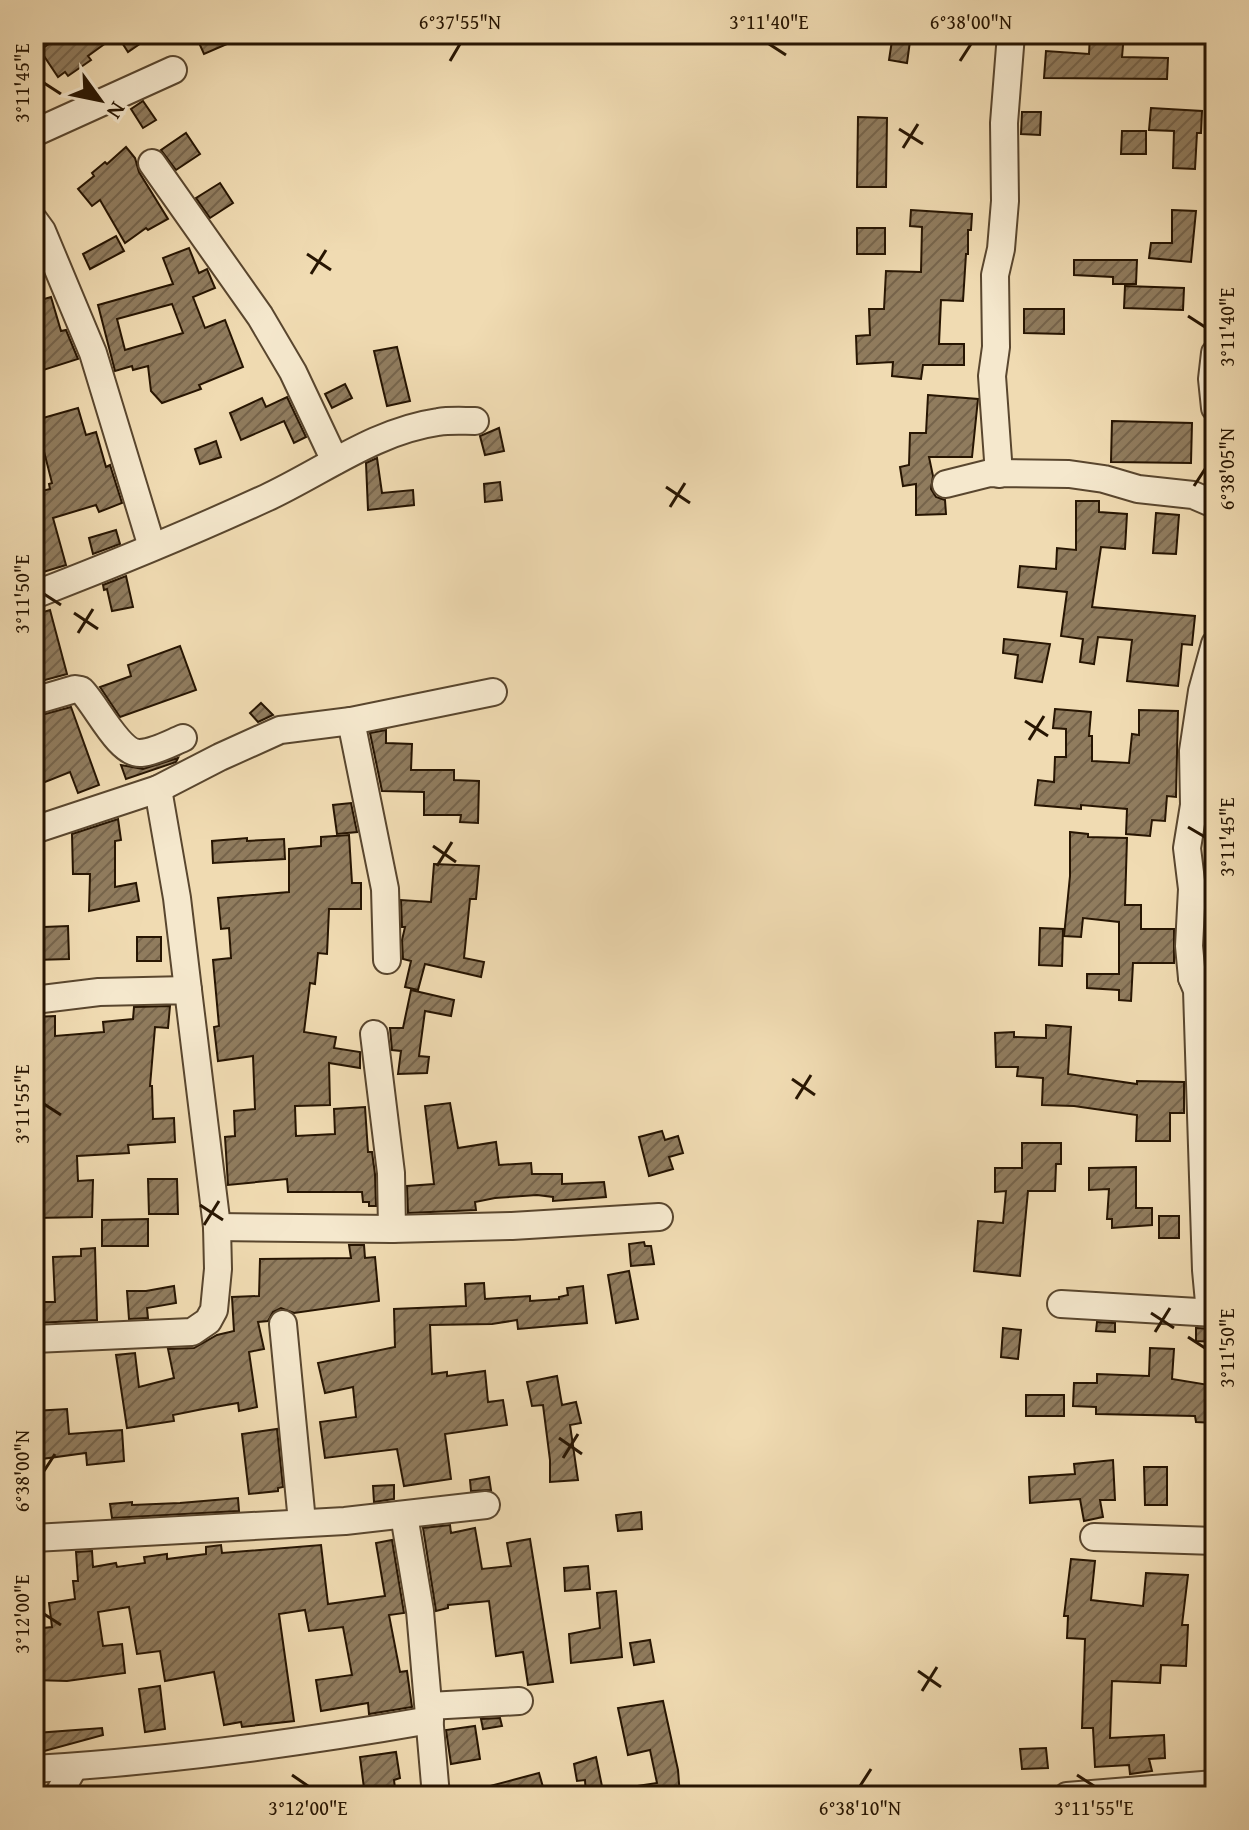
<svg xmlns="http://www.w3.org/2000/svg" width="1249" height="1830" font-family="'Gentium Book Plus',serif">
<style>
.building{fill:url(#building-hatch);stroke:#271502;stroke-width:2;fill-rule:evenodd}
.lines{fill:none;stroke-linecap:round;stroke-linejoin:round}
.minor-casing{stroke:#59462e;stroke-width:30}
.minor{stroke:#f5e8cd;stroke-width:26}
.ticks{fill:none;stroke:#271502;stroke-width:3}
.neatline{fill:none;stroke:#271502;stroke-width:3}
.ticks-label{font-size:20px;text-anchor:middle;fill:#271502}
</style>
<defs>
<pattern id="building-hatch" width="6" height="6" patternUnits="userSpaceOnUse" patternTransform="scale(2)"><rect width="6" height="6" fill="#907c5e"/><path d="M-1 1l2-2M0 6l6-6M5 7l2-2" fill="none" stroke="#76644b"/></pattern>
</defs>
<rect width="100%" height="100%" fill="#f0dbb2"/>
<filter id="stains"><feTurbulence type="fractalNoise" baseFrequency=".0025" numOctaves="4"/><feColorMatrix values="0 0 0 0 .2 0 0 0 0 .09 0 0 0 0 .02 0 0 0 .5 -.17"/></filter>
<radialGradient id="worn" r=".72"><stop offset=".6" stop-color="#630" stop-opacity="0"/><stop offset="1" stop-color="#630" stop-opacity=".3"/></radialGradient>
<g class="building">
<polygon points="64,34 154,34 128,52 117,35 88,56 91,60 68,76 65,72 58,77 40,50"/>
<polygon points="195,34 250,34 204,54"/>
<polygon points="893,34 911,34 907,63 889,60"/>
<polygon points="1090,34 1124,34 1122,57 1168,58 1167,79 1044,78 1046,51 1089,54"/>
<polygon points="143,101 156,120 143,128 131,109"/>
<polygon points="1151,108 1202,111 1201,133 1197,133 1195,169 1173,168 1174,131 1149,130"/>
<polygon points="1022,112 1041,112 1040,135 1021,134"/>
<polygon points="858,117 887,118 886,187 857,187"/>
<polygon points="1122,131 1146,131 1146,154 1121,154"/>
<polygon points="186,133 200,154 176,170 161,150"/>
<polygon points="126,147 135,158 139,172 168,219 148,230 146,228 125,243 100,200 92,206 78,189 94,176 92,173 105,162 107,164"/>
<polygon points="220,183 233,203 210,218 196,198"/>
<polygon points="911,210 972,214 971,230 968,230 968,254 966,254 963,301 941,300 939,344 964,344 964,365 923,365 921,379 892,376 893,362 857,364 856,336 870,335 869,309 884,309 886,271 921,272 922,227 910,226"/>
<polygon points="1172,210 1196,211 1191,262 1149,258 1151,243 1172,243"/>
<rect x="857" y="228" width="28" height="26"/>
<polygon points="116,236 124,251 90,269 83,254"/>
<path d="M189 248 199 273 207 269 215 288 193 297 205 328 225 320 243 367 199 385 201 389 162 403 151 391 148 366 133 370 132 366 115 371 98 305 173 284 163 258ZM172 304 183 333 125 350 117 319Z"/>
<polygon points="1074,260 1137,260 1136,284 1113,284 1113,277 1074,275"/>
<polygon points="1125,286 1184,288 1183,310 1124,308"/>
<polygon points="51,297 61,331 66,330 78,359 34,373 34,302"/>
<polygon points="1024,309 1064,309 1064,334 1024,333"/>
<polygon points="397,347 410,401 387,406 374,351"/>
<polygon points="345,384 352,398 332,408 325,394"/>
<polygon points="928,395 978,399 972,457 929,457 933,476 931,489 936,497 945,500 946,514 916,515 916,484 903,486 900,467 909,465 910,433 926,433"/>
<polygon points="287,397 306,437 294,443 284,421 241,440 230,413 262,398 266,407"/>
<polygon points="78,408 86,435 96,432 106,467 110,465 122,503 99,512 96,505 53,518 66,565 40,573 34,552 34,493 50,489 49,484 52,483 36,420"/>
<polygon points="1112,421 1192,423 1191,463 1111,462"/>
<polygon points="499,428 504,451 485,455 480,436"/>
<polygon points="216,441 221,457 200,464 195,449"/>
<polygon points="377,458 382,493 413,490 414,505 368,510 366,463"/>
<polygon points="500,482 502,500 485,502 484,484"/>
<polygon points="1076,501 1099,501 1099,512 1127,514 1125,549 1101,547 1092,607 1195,616 1192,645 1182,644 1178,686 1127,681 1132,640 1098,637 1094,664 1080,662 1083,639 1061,636 1067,592 1018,587 1020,566 1056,569 1057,548 1076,550"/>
<polygon points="1156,513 1179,515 1176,554 1153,553"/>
<polygon points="116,530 120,544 93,554 89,538"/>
<polygon points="126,576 133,607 112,611 107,589 104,590 103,585"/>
<polygon points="50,610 67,674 34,683 34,615"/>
<polygon points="1004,639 1050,644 1042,682 1015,678 1018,655 1003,653"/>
<polygon points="180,646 196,690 120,717 100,687 131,676 128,665"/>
<polygon points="261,703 273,715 258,722 250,713"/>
<polygon points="71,707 99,785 78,793 70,772 40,784 34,769 34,717"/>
<polygon points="1055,709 1091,712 1089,736 1092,736 1092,761 1129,763 1132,734 1139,735 1139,710 1178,711 1176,797 1167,796 1165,821 1152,820 1150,836 1126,834 1127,809 1081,805 1081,809 1035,805 1038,780 1054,782 1055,757 1066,757 1066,729 1053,728"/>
<polygon points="386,730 386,743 412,744 411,770 454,770 454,780 479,781 478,823 460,822 461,815 424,815 424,792 382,791 370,733"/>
<polygon points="178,758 176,762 126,779 121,765 143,769"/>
<polygon points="351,803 357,832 337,834 333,805"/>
<polygon points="118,819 121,840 115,841 115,887 136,883 139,901 89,911 90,874 73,874 72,834"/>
<polygon points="1070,832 1088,834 1088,837 1127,838 1125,905 1141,905 1141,929 1174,929 1174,963 1133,963 1131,1001 1119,1000 1119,990 1087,988 1087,974 1119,974 1119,922 1083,918 1081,937 1064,936 1070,876"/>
<polygon points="349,835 352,883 361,883 361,909 329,909 327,954 318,953 315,984 310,983 304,1032 336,1037 334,1048 360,1052 360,1068 329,1063 330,1105 295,1106 296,1136 335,1134 334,1109 365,1107 368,1152 372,1152 375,1174 376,1206 369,1206 369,1202 363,1202 362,1192 288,1192 287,1179 228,1185 225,1137 235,1136 234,1111 255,1109 253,1056 218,1061 214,1027 219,1026 213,960 231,958 229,928 221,929 218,898 289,892 289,849 321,846 321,837"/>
<polygon points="247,838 247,841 284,839 285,859 213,863 212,841"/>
<polygon points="434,864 479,866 476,899 470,899 464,958 484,962 481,977 425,964 418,990 405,987 411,961 403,959 402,940 405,927 402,927 401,900 431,902"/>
<polygon points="68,926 69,959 34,960 34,930 44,930 44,927"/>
<polygon points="1040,928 1063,929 1062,966 1039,965"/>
<rect x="137" y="937" width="24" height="24"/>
<polygon points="411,990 454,1000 451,1016 425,1011 419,1056 429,1057 427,1073 398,1074 401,1051 392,1050 390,1028 403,1028"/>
<polygon points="170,1006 168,1028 155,1027 150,1086 152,1086 153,1119 174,1118 175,1142 128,1145 129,1153 77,1156 78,1181 93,1180 92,1217 34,1218 34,1017 55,1016 55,1036 104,1032 103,1022 133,1019 134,1007"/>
<polygon points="1046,1025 1071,1027 1068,1074 1137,1084 1137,1081 1184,1082 1184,1113 1170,1113 1170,1141 1136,1141 1137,1115 1074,1106 1042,1105 1043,1078 1017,1076 1018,1067 996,1067 995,1033 1014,1032 1014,1037 1046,1038"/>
<polygon points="450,1103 458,1148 496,1142 499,1165 531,1163 532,1174 562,1174 562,1184 604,1182 606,1197 553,1201 553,1197 537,1195 495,1198 475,1202 476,1210 408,1213 407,1186 434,1184 425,1106"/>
<polygon points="662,1131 665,1140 678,1136 683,1153 669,1157 673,1169 649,1176 639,1137"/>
<polygon points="1022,1143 1061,1143 1061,1164 1056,1164 1055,1191 1028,1191 1020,1276 974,1271 978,1221 1003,1223 1006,1191 995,1192 995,1168 1022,1168"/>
<polygon points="1136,1167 1136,1208 1152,1208 1152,1225 1112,1228 1112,1219 1107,1219 1109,1189 1089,1190 1089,1168"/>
<polygon points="148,1179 177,1179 178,1214 149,1214"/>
<rect x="1159" y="1216" width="20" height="22"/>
<polygon points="148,1219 148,1246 102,1246 102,1220"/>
<polygon points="644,1242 645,1246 651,1246 654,1264 631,1266 629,1244"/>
<polygon points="349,1245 364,1245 365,1258 375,1257 379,1301 294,1313 281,1308 273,1312 268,1321 258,1322 264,1349 249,1352 257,1407 239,1411 238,1403 203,1409 173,1415 174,1421 127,1428 116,1355 135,1353 139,1387 174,1378 168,1349 194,1348 217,1335 234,1331 232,1297 259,1296 260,1259 351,1258"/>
<polygon points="95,1248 97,1320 35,1323 34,1302 55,1302 53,1257 81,1256 81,1249"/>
<polygon points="629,1271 638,1319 616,1323 608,1275"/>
<polygon points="484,1283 485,1299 530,1296 530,1301 559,1299 559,1297 568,1295 567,1288 583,1286 587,1323 518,1329 517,1320 492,1324 430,1325 432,1374 447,1372 447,1376 485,1371 488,1402 503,1400 507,1425 445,1434 451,1479 404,1486 397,1449 325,1458 320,1422 356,1417 353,1387 325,1393 318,1363 395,1347 394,1309 466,1306 465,1284"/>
<polygon points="174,1286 176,1303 147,1308 148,1318 129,1319 127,1291 146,1291"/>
<polygon points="1097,1322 1115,1323 1115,1332 1096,1331"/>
<polygon points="1003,1328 1021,1330 1018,1359 1001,1357"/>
<polygon points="1196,1328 1214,1329 1214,1342 1196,1341"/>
<polygon points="1150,1348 1174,1349 1172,1379 1215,1386 1215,1423 1196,1422 1195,1416 1096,1414 1096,1407 1073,1406 1074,1383 1097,1383 1097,1374 1149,1376"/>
<polygon points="557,1376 562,1405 576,1402 581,1423 570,1425 578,1480 550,1482 550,1460 543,1405 532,1406 527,1382"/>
<rect x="1026" y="1395" width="38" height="21"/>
<polygon points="67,1409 69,1434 122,1430 124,1461 87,1465 86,1453 34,1460 34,1411"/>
<polygon points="277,1429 283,1487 278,1488 278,1491 249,1494 242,1434"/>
<polygon points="1113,1460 1115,1500 1100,1500 1103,1517 1084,1521 1080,1499 1030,1503 1029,1477 1075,1474 1074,1464"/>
<polygon points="1144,1467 1167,1467 1167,1505 1145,1505"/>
<polygon points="489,1477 491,1490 471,1491 470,1480"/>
<polygon points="394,1485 394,1499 374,1502 373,1486"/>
<polygon points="238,1498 239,1511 112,1518 110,1504 132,1502 132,1505 180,1503"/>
<polygon points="641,1512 642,1529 618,1531 616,1515"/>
<polygon points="450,1525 451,1533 475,1528 482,1569 511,1566 507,1543 530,1539 553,1682 528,1685 523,1652 496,1656 489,1601 448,1605 448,1608 436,1611 423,1528"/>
<polygon points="392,1540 404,1613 389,1615 400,1672 407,1671 412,1707 369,1714 368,1703 321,1711 316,1680 352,1675 343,1627 309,1631 305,1610 279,1614 294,1721 242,1727 241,1722 224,1725 214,1672 165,1681 160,1651 137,1654 129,1607 98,1612 103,1646 122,1644 125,1673 67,1681 34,1680 34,1629 52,1627 49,1603 75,1599 73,1581 78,1581 76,1552 92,1551 93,1567 116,1563 117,1567 145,1563 144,1557 167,1554 167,1559 206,1554 206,1547 221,1545 222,1553 321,1545 328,1604 385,1596 376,1543"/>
<polygon points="1071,1559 1095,1561 1091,1600 1143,1606 1146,1573 1188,1575 1182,1625 1188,1625 1186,1666 1161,1665 1160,1683 1112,1681 1110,1738 1164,1735 1165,1758 1149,1759 1152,1771 1130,1774 1129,1765 1095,1767 1093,1728 1082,1728 1085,1639 1067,1638 1068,1616 1064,1616"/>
<polygon points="588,1566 590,1589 565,1591 564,1568"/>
<polygon points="616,1591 622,1657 571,1663 569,1634 600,1628 597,1593"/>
<polygon points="650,1640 654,1662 634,1665 630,1643"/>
<polygon points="160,1686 165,1729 145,1732 139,1689"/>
<polygon points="663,1701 678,1770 680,1796 630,1796 630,1787 657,1783 650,1750 628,1755 618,1708"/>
<polygon points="500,1718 502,1726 483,1729 481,1719"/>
<polygon points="475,1726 480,1759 451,1764 446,1730"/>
<polygon points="102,1728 103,1735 37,1753 36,1733"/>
<polygon points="1046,1748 1048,1768 1022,1769 1020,1749"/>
<polygon points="396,1752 400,1778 394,1780 396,1796 365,1796 360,1757"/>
<polygon points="596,1757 604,1796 586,1796 585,1780 577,1781 574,1764"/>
<polygon points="539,1773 545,1794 536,1796 471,1796 471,1791"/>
</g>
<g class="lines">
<g class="minor-casing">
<g id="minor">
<polyline points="34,133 173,70"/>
<polyline points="152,163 260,316 293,372 335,461"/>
<polyline points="34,220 42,231 93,353 152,547"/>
<polyline points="1215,353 1212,379 1215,408"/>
<polyline points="999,474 992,376 996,347 995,275 1001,249 1005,201 1004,123 1011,34"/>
<polyline points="946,484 990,473 1069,474 1104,479 1138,489 1193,495 1214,504"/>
<path d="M34 595C112 565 190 533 266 498 322 472 375 431 438 422 450 420 463 421 475 421"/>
<polyline points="1215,644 1202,691 1193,751 1194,805 1187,848 1192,889 1189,946 1192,978 1215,984"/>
<path d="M34 701 75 689 81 690C96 704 119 755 141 753 155 752 171 743 183 738"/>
<polyline points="351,721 385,889 387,960"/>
<polyline points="158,789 220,757 280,730 351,721 493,692"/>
<polyline points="34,830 158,789 177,898 188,990"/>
<polyline points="1192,978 1197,990 1206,1270 1210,1313"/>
<polyline points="34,1000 99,992 188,990 217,1227 218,1269 214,1310 208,1321 192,1332 34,1339"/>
<polyline points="374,1034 391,1173 392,1229"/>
<polyline points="217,1227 392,1229 512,1226 659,1217"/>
<polyline points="1061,1304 1215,1313"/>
<polyline points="283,1324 302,1522"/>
<polyline points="404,1515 420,1611 436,1796"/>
<polyline points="1094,1537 1215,1541"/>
<polyline points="34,1538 345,1521 486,1505"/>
<polyline points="429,1706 519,1701"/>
<path d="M34 1769C167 1761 299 1743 430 1720"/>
<polyline points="58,1795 74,1767"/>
<polyline points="1067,1796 1215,1784"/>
</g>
</g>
<use href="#minor" class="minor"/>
</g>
<path class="ticks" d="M769 44 786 55M450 61 460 44M960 61 971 44M44 83 61 94M899 129 923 144M903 148 918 124M307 254 331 270M311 274 326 250M1188 316 1205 327M1194 486 1205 469M666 487 690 503M670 507 685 483M44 594 61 605M74 613 98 629M78 633 93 609M1025 721 1048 736M1029 740 1044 716M1188 827 1205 837M433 846 456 862M437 866 452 842M792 1079 815 1095M796 1099 811 1075M44 1104 61 1115M200 1205 223 1220M204 1225 219 1201M1151 1313 1174 1328M1155 1332 1170 1308M1188 1337 1205 1348M559 1438 582 1454M563 1458 578 1434M44 1471 55 1454M44 1614 61 1625M918 1671 941 1687M922 1691 937 1667M292 1775 308 1786M1077 1775 1094 1786M860 1786 871 1769"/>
<rect width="1249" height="1830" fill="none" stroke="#f0dbb2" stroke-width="88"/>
<g transform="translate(100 100) rotate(123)" stroke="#f5e8cd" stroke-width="6" paint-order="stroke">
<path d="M0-6L14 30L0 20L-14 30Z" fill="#271502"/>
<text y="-12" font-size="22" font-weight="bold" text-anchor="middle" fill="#271502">N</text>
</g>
<rect x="44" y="44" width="1161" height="1742" class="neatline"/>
<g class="ticks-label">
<text x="460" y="29">6°37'55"N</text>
<text x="769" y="29">3°11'40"E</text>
<text x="971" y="29">6°38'00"N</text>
<text transform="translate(22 83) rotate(-90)" y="7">3°11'45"E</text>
<text transform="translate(1227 327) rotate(-90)" y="7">3°11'40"E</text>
<text transform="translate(1227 469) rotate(-90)" y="7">6°38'05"N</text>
<text transform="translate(22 594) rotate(-90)" y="7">3°11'50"E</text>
<text transform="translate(1227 837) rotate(-90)" y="7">3°11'45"E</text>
<text transform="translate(22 1104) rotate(-90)" y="7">3°11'55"E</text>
<text transform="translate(1227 1348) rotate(-90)" y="7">3°11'50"E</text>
<text transform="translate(22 1471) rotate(-90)" y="7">6°38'00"N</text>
<text transform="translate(22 1614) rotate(-90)" y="7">3°12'00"E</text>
<text x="308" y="1815">3°12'00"E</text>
<text x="860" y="1815">6°38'10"N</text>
<text x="1094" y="1815">3°11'55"E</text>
</g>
<rect width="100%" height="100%" filter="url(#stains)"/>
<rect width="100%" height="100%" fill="url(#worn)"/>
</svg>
